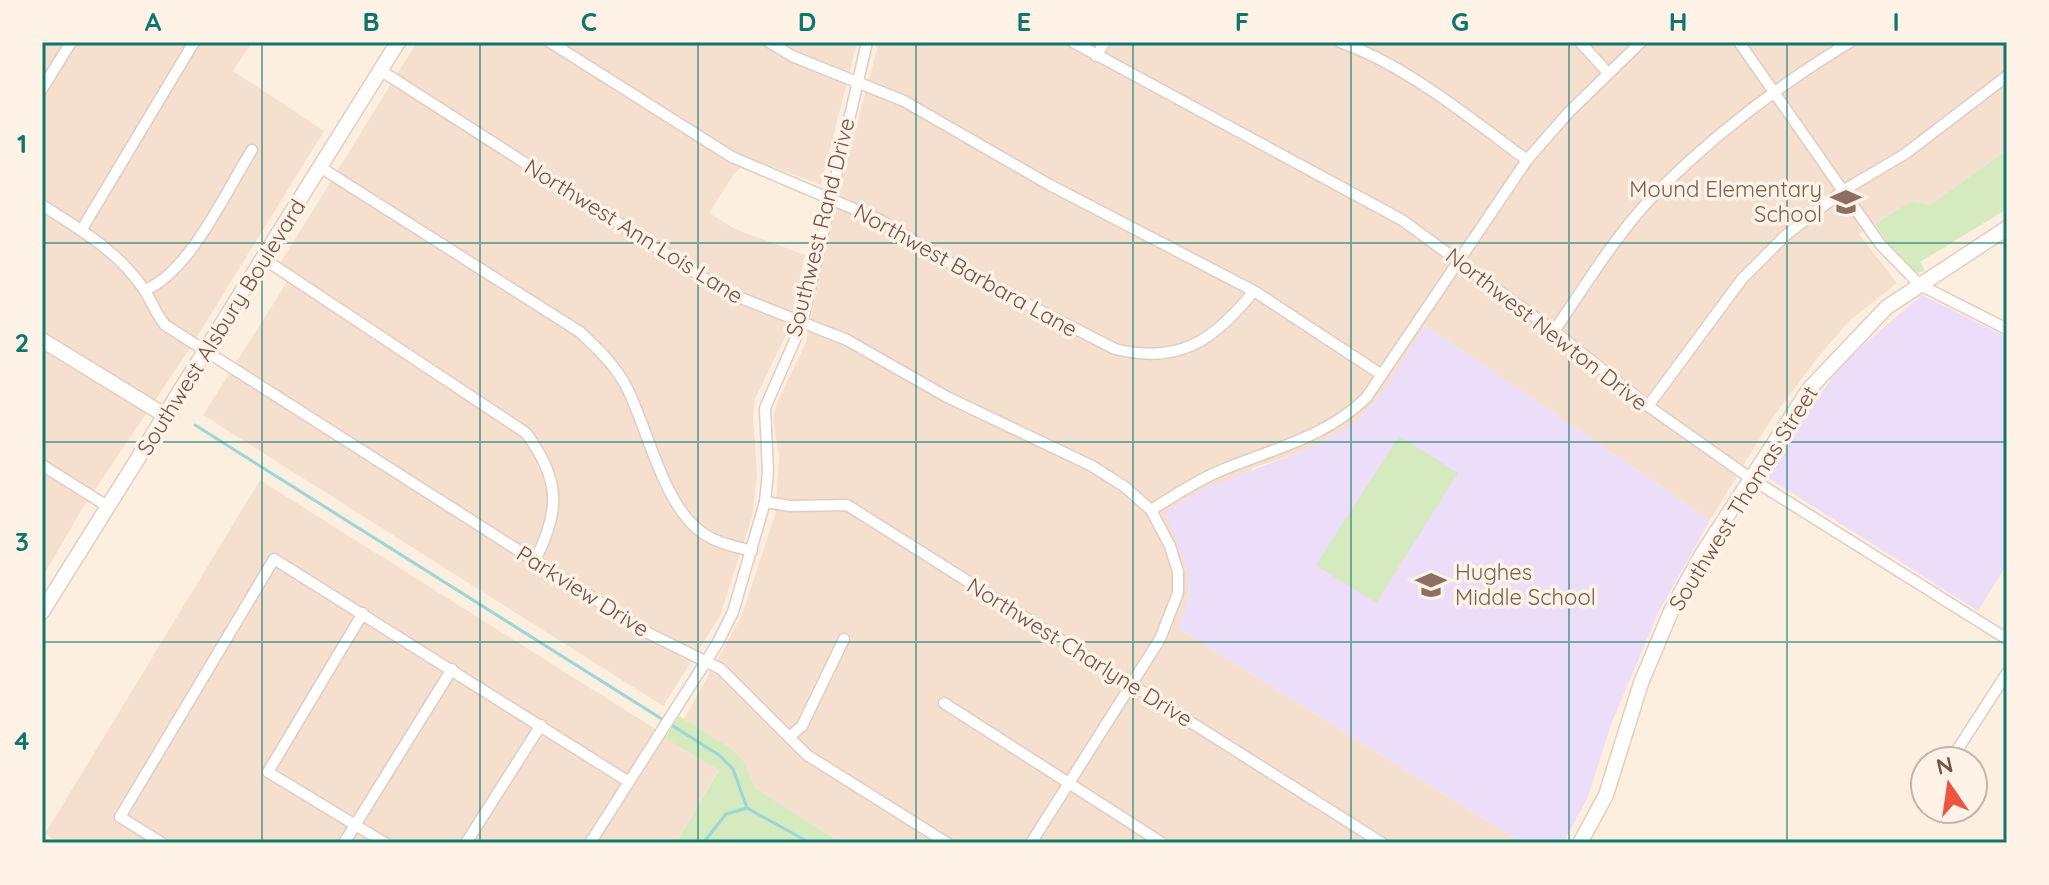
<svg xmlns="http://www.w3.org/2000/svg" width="2049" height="885" font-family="Quicksand,sans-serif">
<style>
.residential{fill:#f5dfcf}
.education{fill:#ecddf9}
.green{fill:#d5eabf}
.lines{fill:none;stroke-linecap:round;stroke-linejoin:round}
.stream{stroke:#9bd6d9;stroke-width:3}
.street-casing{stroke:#e3ccbf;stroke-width:13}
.secondary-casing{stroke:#e8ccbc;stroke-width:17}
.street{stroke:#fff;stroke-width:10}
.secondary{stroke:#fff;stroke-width:14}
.grid{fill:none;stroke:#0f766e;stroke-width:2;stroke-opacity:0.55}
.labels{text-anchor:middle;stroke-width:7;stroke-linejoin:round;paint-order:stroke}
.education-label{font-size:22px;fill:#785e54;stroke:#fff3e7;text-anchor:end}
.street-label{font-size:22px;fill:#745247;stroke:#fff3e7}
.neatline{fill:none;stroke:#0f766e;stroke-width:3}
.grid-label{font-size:26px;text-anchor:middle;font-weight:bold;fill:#0f766e}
</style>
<rect width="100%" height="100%" fill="#fdefe0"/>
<g class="residential">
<polygon points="42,42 252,42 233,71 324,131 187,353 84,506 42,578"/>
<polygon points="417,42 857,42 821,185 750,158 734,174 709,213 735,229 805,255 788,331 755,399 753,414 757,477 752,517 720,616 663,706 203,415 292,274 279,265"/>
<polygon points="879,42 2007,42 2007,150 1930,205 1911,201 1859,234 1897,283 1848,322 1815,361 1771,420 1710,520 1425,325 1380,396 1354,424 1308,449 1253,468 1177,537 1187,571 1189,599 1178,628 1522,843 841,843 755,788 742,761 729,747 684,719 742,615 775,515 779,457 773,419 777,403 806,342 834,210"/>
<polygon points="260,480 719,769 676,843 59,843 45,834"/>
</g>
<g class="education">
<polygon points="1922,295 2007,337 2007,564 1978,611 1764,475 1842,363"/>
<polygon points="1425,325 1710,520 1658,613 1612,722 1587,799 1563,843 1522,843 1178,628 1189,599 1187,571 1165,512 1200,490 1308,449 1354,424 1380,396"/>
</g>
<g class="green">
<polygon points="2007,150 2007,209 1920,262 1925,271 1916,273 1894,253 1875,224 1911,201 1930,205"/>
<polygon points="1399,436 1458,473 1376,603 1316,565"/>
<polygon points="679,716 729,747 743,761 755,788 841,843 676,843 719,770 665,738"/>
</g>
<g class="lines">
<g class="stream">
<polyline points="195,425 719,755 733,769 747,808"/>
<polyline points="703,843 726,814 747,808 810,843"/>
</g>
<g class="street-casing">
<g id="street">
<path d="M550 42 732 157 880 220 974 277 1115 349C1180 365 1214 340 1254 291"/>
<polyline points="769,42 792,56 904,101 1048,184 1254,291 1382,375"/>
<polyline points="1073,42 1402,220 1554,331 1648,406 1750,478 2007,639"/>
<path d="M1340 42C1406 65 1471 119 1527 160"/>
<polyline points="1580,42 1608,73"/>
<polyline points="1739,42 1880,244 1920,285 2007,329"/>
<polyline points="1096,56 1105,42"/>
<polyline points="380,70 726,292 847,340 947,397 1092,466 1125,487 1151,510 1170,546 1178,572 1178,593 1160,639 1031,843"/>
<polyline points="42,89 71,42"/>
<path d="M320 167 580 332C598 349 616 366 627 388 648 430 663 503 700 531 715 543 734 546 752 551"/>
<path d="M42 205C80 230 116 249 143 288 151 299 155 313 165 325L648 633 721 669 807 755 947 843"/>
<polyline points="82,229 194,42"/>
<path d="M264 259 526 433C560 479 561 510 535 560"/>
<path d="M145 290C190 272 226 191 252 150"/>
<path d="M1554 331C1588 282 1621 226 1665 184 1720 130 1784 82 1850 42"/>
<polyline points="1648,406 1742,279 1786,235 1844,190 1905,154 2007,76"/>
<polyline points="42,465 107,506"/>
<polyline points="765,502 790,506 847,505 1382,843"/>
<path d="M1151 510C1174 496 1197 480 1222 470 1275 448 1324 438 1366 398L1527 160 1568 113 1641 42"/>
<polyline points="363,613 268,772 385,843"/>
<polyline points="944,703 1162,843"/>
<polyline points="789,737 802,726 844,639"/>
<polyline points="1950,761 2007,673"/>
<polyline points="162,843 120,817 274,559 629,782"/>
<polyline points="344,843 452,669"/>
<polyline points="466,843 541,725"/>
<polyline points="590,843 717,644 733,612 765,502 768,472 765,408 802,324 867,42"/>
</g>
</g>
<g class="secondary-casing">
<g id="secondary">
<polyline points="42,340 166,416"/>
<polyline points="42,612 398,42"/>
<polyline points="1580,843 1606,795 1641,683 1672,609 1701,556 1810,388 1887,307 2007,228"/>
</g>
</g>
<use href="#street" class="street"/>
<use href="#secondary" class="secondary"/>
</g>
<path class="grid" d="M262 42V843M480 42V843M698 42V843M916 42V843M1133 42V843M1351 42V843M1569 42V843M1787 42V843M42 243H2007M42 442H2007M42 642H2007"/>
<defs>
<g id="school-bare" transform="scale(2.4)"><path d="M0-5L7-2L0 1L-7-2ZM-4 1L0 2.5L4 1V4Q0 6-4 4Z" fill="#8d6e63" stroke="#fff3e7" stroke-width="2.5" paint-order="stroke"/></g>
</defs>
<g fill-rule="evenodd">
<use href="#school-bare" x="1846" y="202"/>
<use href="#school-bare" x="1431" y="585"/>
</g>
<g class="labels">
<g class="education-label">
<text x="1822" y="197">Mound Elementary<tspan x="1822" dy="25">School</tspan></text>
<text x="1455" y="580" text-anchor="start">Hughes<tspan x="1455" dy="25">Middle School</tspan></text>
</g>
<g class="street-label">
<text transform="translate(820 227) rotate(-76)" y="8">Southwest Rand Drive</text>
<text transform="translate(634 231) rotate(32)" y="8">Northwest Ann Lois Lane</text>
<text transform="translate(966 270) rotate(29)" y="8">Northwest Barbara Lane</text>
<text transform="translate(221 327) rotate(-58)" y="8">Southwest Alsbury Boulevard</text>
<text transform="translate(1547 329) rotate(38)" y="8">Northwest Newton Drive</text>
<text transform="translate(1743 498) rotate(-58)" y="8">Southwest Thomas Street</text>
<text transform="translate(583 591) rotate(32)" y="8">Parkview Drive</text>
<text transform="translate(1080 652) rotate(32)" y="8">Northwest Charlyne Drive</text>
</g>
</g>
<rect width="2049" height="885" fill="none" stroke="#fff3e7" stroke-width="88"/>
<g transform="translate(1949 785) rotate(347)"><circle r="38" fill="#fff3e7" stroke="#c7b3a7" stroke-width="2"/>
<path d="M0-6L14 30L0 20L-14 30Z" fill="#eb5541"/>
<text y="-12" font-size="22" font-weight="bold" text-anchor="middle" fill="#745247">N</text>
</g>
<rect x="44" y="44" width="1961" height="797" class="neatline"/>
<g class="grid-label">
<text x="153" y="31">A</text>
<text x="371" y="31">B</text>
<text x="589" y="31">C</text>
<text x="807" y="31">D</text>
<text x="1024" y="31">E</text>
<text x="1242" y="31">F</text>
<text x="1460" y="31">G</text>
<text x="1678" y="31">H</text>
<text x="1896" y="31">I</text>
<text x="22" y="153">1</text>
<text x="22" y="352">2</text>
<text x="22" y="551">3</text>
<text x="22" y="750">4</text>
</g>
</svg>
